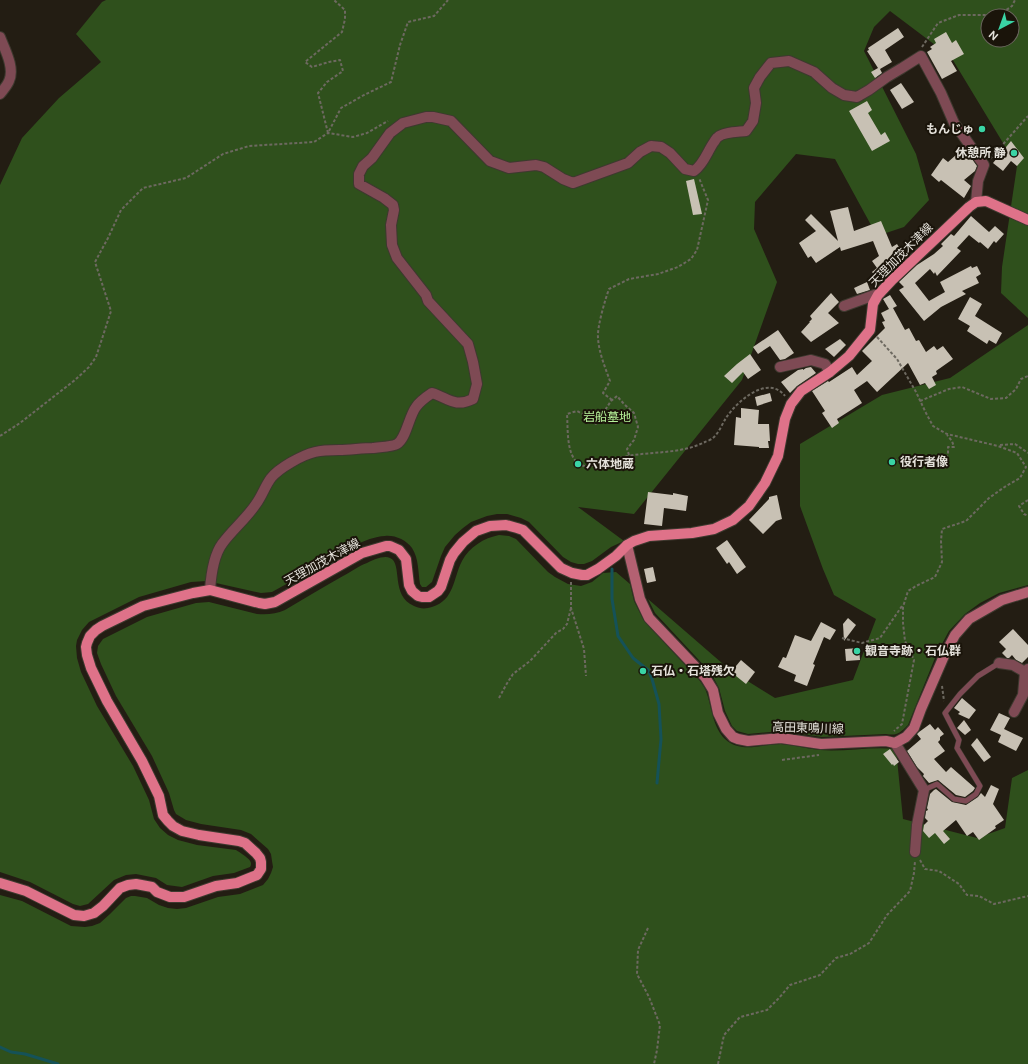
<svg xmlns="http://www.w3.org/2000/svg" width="1028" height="1064" font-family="'DM Sans','Noto Sans JP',sans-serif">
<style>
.green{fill:#2f501c;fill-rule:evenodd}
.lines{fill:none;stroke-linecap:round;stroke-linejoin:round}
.stream{stroke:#155258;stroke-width:3}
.building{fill:#c8c1b4}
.lane-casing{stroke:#3e392f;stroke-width:6}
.street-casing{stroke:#3e392f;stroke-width:12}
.secondary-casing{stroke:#3e392f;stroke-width:12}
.primary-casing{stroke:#3e392f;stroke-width:12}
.path{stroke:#6d6960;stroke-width:2;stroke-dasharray:3 2;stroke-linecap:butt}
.lane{stroke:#7e4a54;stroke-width:5}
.street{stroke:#7e4a54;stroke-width:10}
.secondary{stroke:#b46172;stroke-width:10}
.primary{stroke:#df7289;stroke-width:10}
.poi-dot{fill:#3ad4a5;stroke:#1a140a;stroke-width:1.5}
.labels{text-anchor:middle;stroke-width:4;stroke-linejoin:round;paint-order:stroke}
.poi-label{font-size:12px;font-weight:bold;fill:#e5e2db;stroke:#1a140a;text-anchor:start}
.street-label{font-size:12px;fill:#e5e2db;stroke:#1a140a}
.park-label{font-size:12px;fill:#b6f299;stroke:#1a140a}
</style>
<rect width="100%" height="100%" fill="#231d13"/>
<g class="green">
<path d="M106 0H1028V318L1001 293 1002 267 1017 166 951 57 890 11 874 27 864 51 916 154 929 200 904 227 877 236 835 159 796 154 755 202 754 229 777 282 742 380 634 514 578 507 624 541 611 547 592 561 584 564H578L571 562 563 557 529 522 521 518 507 514H497L487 516 471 522 463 528 455 535 445 547 441 556 432 582 426 587H422L420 584C418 572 419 559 412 548 406 540 395 535 385 536 365 537 343 552 326 561 308 572 290 582 272 592L261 593 207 581 191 582 139 597 89 622 82 630 77 640 76 646 77 658 81 672 97 706 133 766 149 800 154 819 160 828 168 835 178 840 197 845 236 850C239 852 251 859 251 863 251 864 251 866 250 867L234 873 213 876 182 887 167 885 156 878 136 874 126 875 114 880 88 904 80 906 73 904 30 882 0 872V185L22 138 59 98 101 62 76 34 102 2ZM988 16H1012V40H988Z"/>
<path d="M1028 325V585L999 593 980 603 965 614 949 631 937 653 908 725C900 733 897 736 886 734L822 737 781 731 748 734 737 731 732 726 725 711 719 688 711 673 655 613 648 599 730 670 775 698 853 680 876 619 834 595 823 569 800 506V444L882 395 950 378Z"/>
<path d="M499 535 509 536 516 539 548 572 555 577 568 584 581 586 592 582 603 573 616 572 630 584 634 601 644 621 700 681C703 685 706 690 707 694 712 709 713 727 725 739 741 754 762 744 781 744 794 745 807 749 820 750 845 752 871 746 896 749L903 819 977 838 1005 828 1012 778 1028 770V1064H0V895L22 901 71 926 85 927 92 926 100 923 110 914 126 898 131 896H135L147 898 159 905 168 908 177 909 186 908 218 897 240 894 263 885 268 879 271 873 273 867 272 861 271 854 268 849 251 834 241 830 201 824 186 820 176 814 174 810 169 793 152 756 116 696 101 664 97 653 98 646 103 639 147 617 196 603 209 602 257 614C267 615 276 614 285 610 304 599 323 587 343 576 351 572 358 566 367 563 373 560 384 555 390 558 403 563 390 596 414 606 420 609 426 609 432 607 455 600 453 578 462 561 469 547 484 538 499 535Z"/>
</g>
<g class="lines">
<g class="stream">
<polyline points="612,569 612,599 618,636 633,658 648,670 652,679 659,704 661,739 657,783"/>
<polyline points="0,1047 11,1052 25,1054 58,1064"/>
</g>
</g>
<g class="building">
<polygon points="898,28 904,37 885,50 892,62 880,69 882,73 875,78 871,72 878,68 867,51 869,50 868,48"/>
<polygon points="946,32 952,43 956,40 964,54 951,61 957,71 942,79 927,52 932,49 930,47 936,43 934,39"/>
<polygon points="901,83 914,102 902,109 890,90"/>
<polygon points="867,101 872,110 868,113 881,135 885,132 890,141 872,151 849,111"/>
<polygon points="1011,141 1024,158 1017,166 1011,161 1003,171 993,163"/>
<polygon points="964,148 977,166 975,171 964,180 971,186 964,198 941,180 939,182 931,175 943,158 948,162"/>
<polygon points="694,179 702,214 693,215 686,181"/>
<polygon points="848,207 854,231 881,221 892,247 897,244 905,257 885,271 886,272 877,278 872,272 877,268 872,261 879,256 873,241 841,251 840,247 816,263 811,256 808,258 799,243 816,231 805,220 811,214 838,241 830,211"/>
<polygon points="971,216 989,232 995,226 1004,234 996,243 994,241 988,249 980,242 979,243 969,235 957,248 961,251 937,276 935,272 934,274 930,269 915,283 929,301 945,292 940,282 971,266 972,268 977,266 981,274 976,277 979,283 962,291 966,294 941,307 924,321 899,290 904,287 899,282 917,265 934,254 943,246 941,244 951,234 954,236"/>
<polygon points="867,282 870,290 857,294 854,288"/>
<polygon points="831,293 839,302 828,313 839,323 811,342 801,332 810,322 809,322 812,319 810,316"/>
<polygon points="890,295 897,306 893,308 905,330 909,328 916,341 919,340 926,352 934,346 937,350 943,346 953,359 936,371 937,374 932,377 936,385 929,389 925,383 920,385 908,363 877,392 867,381 854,390 862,403 837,419 839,423 832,428 822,413 825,411 812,391 828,381 829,382 852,367 857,375 872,361 862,351 885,328 882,322 885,321 881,313 889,309 883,299"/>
<polygon points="970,297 982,304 975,316 1002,333 996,344 989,340 987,344 967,331 970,326 958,319"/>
<polygon points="778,330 794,353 785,359 780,360 770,346 758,354 753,347"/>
<polygon points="840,339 846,345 834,357 825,349"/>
<polygon points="750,354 761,370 748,379 743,372 732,383 724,376 737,364"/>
<polygon points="811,367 816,373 797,386 790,393 781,382 798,370 803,369 803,370 806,368"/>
<polygon points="770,393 772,401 757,406 755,397"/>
<polygon points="741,408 759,410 758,424 769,424 770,441 768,441 769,448 759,448 759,447 734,445 736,417 741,418"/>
<polygon points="648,492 673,495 673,493 688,496 686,511 664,508 662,526 644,524"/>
<polygon points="777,495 782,519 776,521 763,534 749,520 769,499 769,497"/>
<polygon points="727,540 746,567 737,574 729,562 727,564 716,548"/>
<polygon points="653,567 656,581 647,583 644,569"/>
<polygon points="848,618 856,625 844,641 843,624"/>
<polygon points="821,622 836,630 830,640 824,637 813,664 815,665 807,686 794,681 796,675 778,667 783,657 786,658 795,635 811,641"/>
<polygon points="1013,629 1028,645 1028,657 1022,663 1016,660 1012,655 1009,658 1007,658 1002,653 1006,649 999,642"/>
<polygon points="859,648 860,660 846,661 845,649"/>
<polygon points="741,660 755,672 746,684 731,672"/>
<polygon points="962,698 976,710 969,719 958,714 960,712 954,708"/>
<polygon points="999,713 1010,718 1004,729 1023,738 1016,751 998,742 1001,735 990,730"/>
<polygon points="964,720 971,730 965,735 957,728"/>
<polygon points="930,724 935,730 938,727 944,734 940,737 940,740 938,742 945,751 934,759 946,772 951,767 975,788 973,791 965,797 956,795 938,780 929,783 923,776 924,774 917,767 907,751 921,739 917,734 919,732"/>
<polygon points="977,738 991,757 984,762 971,745"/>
<polygon points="890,749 899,762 894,766 893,764 892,765 883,754"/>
<polygon points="991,785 999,789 993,804 1004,820 995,826 996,828 979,840 973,832 967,836 956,820 943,831 950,839 944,844 935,833 929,838 923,831 924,825 928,821 925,818 926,811 928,810 927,808 930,794 934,790 936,789 952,802 966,805 978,797 981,793 985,797"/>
</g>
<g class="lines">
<g class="lane-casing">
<polyline id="lane" points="924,790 937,784 954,799 966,801 976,794 980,786 957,748 959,740 945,713 960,694 978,676 999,663"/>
</g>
<g class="street-casing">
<g id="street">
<path d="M0 37C5 50 15 68 9 81 7 86 3 90 0 94"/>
<polyline points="844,306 880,293"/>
<polyline points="780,367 811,360 825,364 830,372"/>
<path d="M210 590C211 576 214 555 222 544 232 530 246 519 256 504 262 496 265 486 271 478 279 468 302 455 315 452 323 450 331 450 339 450 350 450 362 448 373 448 378 447 392 447 397 444 406 439 409 416 416 407 420 401 426 397 432 393 448 398 455 408 473 399L477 384 473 362 468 344 428 301 426 295 397 258 392 245 391 225 394 210 393 205 384 198 359 184V174L363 166 372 158 390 133 403 123 426 117H433L451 121 490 161 509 168 536 165 544 167 563 179 573 183 628 163 640 152 651 146 661 147 670 153 685 169 694 171C704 164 707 152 714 142 715 141 716 138 718 137 723 132 739 132 746 131L753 121 756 103 754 88 760 77 771 63 789 61 814 72 832 88 844 95 857 97 869 90 887 77 902 68 921 56 941 93 954 123 984 165 978 181 976 202"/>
<polyline points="999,663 1013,665 1025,672 1028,669"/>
<polyline points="1014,712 1023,695 1025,672"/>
<polyline points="895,743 924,790 917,825 915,852"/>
</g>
</g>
<g class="secondary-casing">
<polyline id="secondary" points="627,545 640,599 649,618 705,677 713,690 718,713 726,729 733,737 738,739 748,741 781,738 821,744 886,741 895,743 906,737 914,728 921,709 944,656 955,635 969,619 1002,600 1028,592"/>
</g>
<g class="primary-casing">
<polyline id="primary" points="0,883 26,891 74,915 84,916 94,913 103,906 120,888 128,885 136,884 152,887 157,892 170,897 184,897 216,886 237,883 257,875 261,869 261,862 260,858 256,853 245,843 239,841 199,835 182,831 173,826 168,821 163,815 159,796 142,761 107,701 91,668 87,655 86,647 87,643 90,636 96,630 102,626 143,606 193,593 210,590 259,603 265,604 275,602 362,553 386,546 390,546 399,550 406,559 409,585 412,591 418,596 422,597 429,597 438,591 441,587 450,560 454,553 463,542 476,531 490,526 506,525 517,528 523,530 561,568 572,573 582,575 587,575 598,569 616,556 627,545 634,541 649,536 692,533 714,529 733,520 749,506 765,483 778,456 785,419 791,404 801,391 830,372 849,356 870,330 873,304 878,295 892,280 969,207 976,202 986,201 1028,220"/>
</g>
<g class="path">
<polyline points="922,47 938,23 959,15 991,15 1002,13 1012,6 1015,0"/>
<polyline points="329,131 341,108 364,95 391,82 400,45 408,22 434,16 448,0"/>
<polyline points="328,133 318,93 327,82 343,71 340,60 329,62 312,67 305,62 342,32 345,19 345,10 334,0"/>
<polyline points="990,159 1028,116"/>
<polyline points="877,337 897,359 916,392 926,413 933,426 947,434 998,446 1017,453 1026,467 1020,478 1006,486 989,498 966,521 942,529 941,541 942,562 935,577 916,586 908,591 903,607 903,623 905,641 914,660 902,724 894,731"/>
<path d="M612 400 603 393 610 381C605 367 599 353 598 338 597 327 605 300 609 289L629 279 658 274 678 267 691 259 697 250 708 200 699 178"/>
<polyline points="920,401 949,389 962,387 991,399 1006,398 1016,389 1021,379 1028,376"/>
<polyline points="0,436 20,423 75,380 89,367 96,357 100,345 111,311 95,262 108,238 121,210 143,188 186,178 223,154 249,146 314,142 328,133 353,137 367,133 388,121"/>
<polyline points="1000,445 1015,444 1028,453"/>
<path d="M629 455 627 449 634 440 638 427 634 413 624 404 617 396 611 401 596 424 585 415 577 411 567 414C568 427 566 454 578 463 587 470 600 464 610 461 640 449 675 457 705 442 707 441 711 440 713 438 719 433 722 424 726 418 737 401 768 374 785 396"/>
<path d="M894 459C903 466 933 463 945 461L948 454V447H954L952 441 947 435"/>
<polyline points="1028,500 1019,506 1024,514 1028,516"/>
<polyline points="571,582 571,608 584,649 586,676"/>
<polyline points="842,638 862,643 880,638 902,606"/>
<polyline points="942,686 944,701"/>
<polyline points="499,698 506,685 513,674 530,661 556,633 563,629 567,624 571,608"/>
<polyline points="782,760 819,755"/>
<polyline points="920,860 925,869 939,871 959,884 967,895 979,896 994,904 1028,896"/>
<polyline points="648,928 638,950 637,974 649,997 660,1025 657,1050 654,1064"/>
<polyline points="718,1064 724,1035 740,1017 767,1010 779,998 790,985 820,975 836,958 850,954 869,943 887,915 910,891 914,873 915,861"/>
</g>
<use href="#lane" class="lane"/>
<use href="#street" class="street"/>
<use href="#secondary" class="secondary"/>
<use href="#primary" class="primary"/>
</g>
<g class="poi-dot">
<circle cx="982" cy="129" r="4"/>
<circle cx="1014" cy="153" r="4"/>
<circle cx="892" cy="462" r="4"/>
<circle cx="578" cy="464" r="4"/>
<circle cx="857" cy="651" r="4"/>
<circle cx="643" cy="671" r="4"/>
</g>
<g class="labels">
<g class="poi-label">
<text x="974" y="133" text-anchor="end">もんじゅ</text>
<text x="1006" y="157" text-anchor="end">休憩所 静</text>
<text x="900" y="466">役行者像</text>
<text x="586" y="468">六体地蔵</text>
<text x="865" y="655">観音寺跡・石仏群</text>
<text x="651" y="675">石仏・石塔残欠</text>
</g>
<g class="street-label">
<text transform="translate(901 255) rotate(-45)" y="4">天理加茂木津線</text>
<text transform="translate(322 562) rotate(-29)" y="4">天理加茂木津線</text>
<text transform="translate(808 728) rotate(2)" y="4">高田東鳴川線</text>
</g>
<g class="park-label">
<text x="607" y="421">岩船墓地</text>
</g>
</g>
<g transform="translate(1000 28) rotate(221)"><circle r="19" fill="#1a140a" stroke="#6b665e"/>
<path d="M0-3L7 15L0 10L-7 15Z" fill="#3ad4a5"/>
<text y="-6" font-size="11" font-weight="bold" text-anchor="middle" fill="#e5e2db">N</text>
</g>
</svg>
